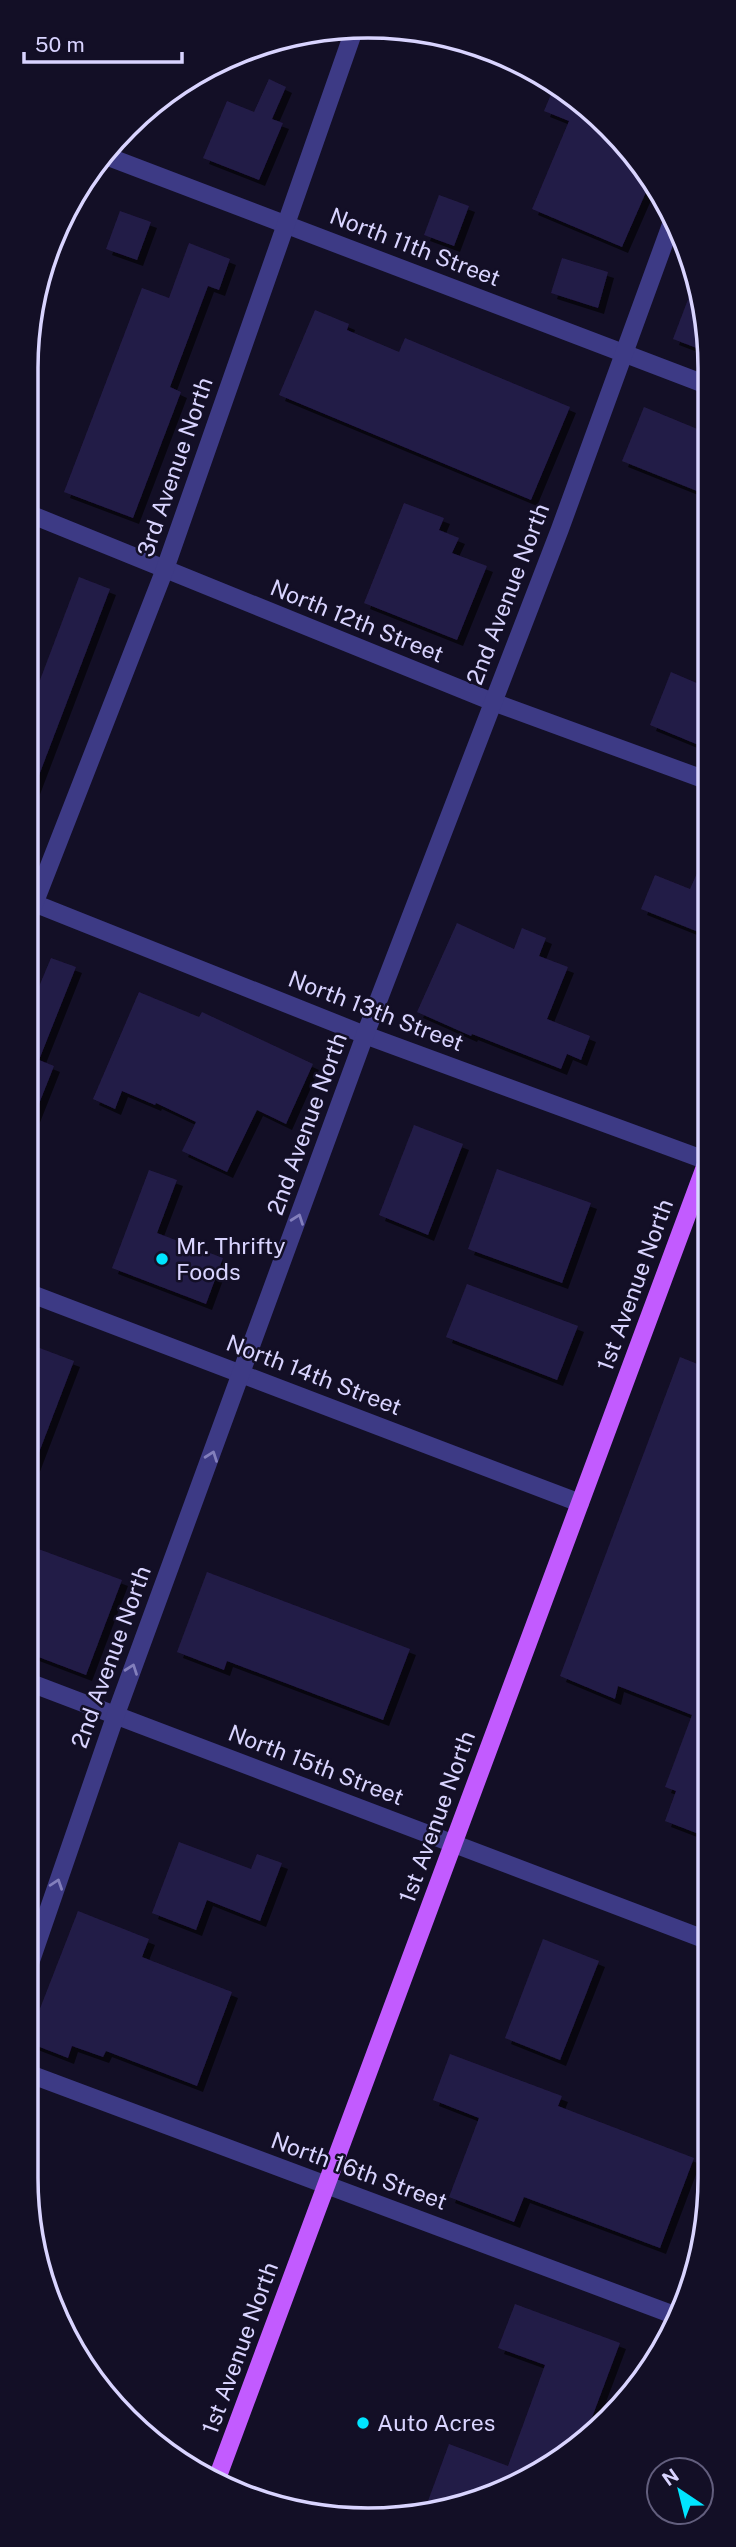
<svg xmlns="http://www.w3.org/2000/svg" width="736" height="2547" font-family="'Public Sans',sans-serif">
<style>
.building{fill:#241b47;filter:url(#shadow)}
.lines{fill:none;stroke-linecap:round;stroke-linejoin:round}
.minor{stroke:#3d3a85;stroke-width:18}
.major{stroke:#c25bff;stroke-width:18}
.oneway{stroke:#837fbc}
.poi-dot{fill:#00e5ff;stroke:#130f26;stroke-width:2.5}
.labels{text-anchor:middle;stroke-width:5;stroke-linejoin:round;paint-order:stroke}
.street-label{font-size:23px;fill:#d9d4ff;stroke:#130f26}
.poi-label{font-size:23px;fill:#d9d4ff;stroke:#130f26;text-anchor:start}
.rim{fill:none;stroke:#d9d4ff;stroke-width:3.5}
</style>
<defs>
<filter id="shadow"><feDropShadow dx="6" dy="6" stdDeviation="0" flood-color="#0009"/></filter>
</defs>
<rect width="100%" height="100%" fill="#130f26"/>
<g class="building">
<polygon points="269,79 286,87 272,119 283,123 259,180 203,158 227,101 254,112"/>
<polygon points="555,85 625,142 650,183 622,247 532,209 569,121 544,111"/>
<polygon points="439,195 469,206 454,246 424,235"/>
<polygon points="120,211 151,222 137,260 106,249"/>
<polygon points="189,243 230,259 219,290 208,286 170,387 181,392 133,518 64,492 142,288 169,298"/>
<polygon points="562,258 608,272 598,308 551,293"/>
<polygon points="695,281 707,324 707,352 673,339"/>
<polygon points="315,310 349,324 347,330 399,352 405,338 570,407 531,500 279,395"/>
<polygon points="644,407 707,433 707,495 622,461"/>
<polygon points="404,503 444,518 439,530 459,538 452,553 487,566 457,640 364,603"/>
<polygon points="79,577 110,589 33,791 31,791 31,704"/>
<polygon points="671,672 706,687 706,748 650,725"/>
<polygon points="706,853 706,935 641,909 655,875 690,889"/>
<polygon points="457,923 514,949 522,928 546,938 539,956 568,967 547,1019 590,1036 581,1060 567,1054 561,1069 472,1034 471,1036 417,1012"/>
<polygon points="51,958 76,967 39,1060 54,1066 31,1124 30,1008"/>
<polygon points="139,992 199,1017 202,1012 313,1064 286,1124 257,1110 227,1172 182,1151 196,1122 156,1103 155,1105 122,1091 115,1109 93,1099"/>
<polygon points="414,1125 463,1144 428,1235 379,1215"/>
<polygon points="497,1169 591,1203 562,1283 468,1249"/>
<polygon points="149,1170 177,1180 157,1233 223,1258 206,1304 112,1268"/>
<polygon points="467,1284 578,1326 557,1380 446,1337"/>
<polygon points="29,1344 74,1361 30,1476 29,1476"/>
<polygon points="680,1357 705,1367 704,1836 665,1821 676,1791 665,1787 692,1715 618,1686 615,1699 560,1676"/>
<polygon points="33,1547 122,1580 86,1675 28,1653 28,1560"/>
<polygon points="207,1572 410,1649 383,1720 227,1661 224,1670 177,1652"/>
<polygon points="179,1842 251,1869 257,1854 282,1863 260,1921 207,1900 196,1930 152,1913"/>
<polygon points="78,1911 149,1939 142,1957 232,1992 197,2086 106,2051 103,2057 72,2046 68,2058 27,2042"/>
<polygon points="543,1939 599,1961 560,2060 505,2038"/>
<polygon points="450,2054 562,2096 558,2106 694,2158 660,2248 524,2197 514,2222 449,2197 479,2118 433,2100"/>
<polygon points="515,2304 620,2343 582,2444 576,2450 457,2509 424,2512 449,2444 508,2466 545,2365 498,2348"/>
</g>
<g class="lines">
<g class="minor">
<polyline points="106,156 707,385"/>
<polyline points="32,515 493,702 706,780"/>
<polyline points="31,902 365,1035 705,1160"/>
<polyline points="31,912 165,569 353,33"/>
<polyline points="29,1293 580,1503"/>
<polyline points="28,1682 704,1939"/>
<polyline points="27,1972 116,1714 365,1035 560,529 673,219"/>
<polyline points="27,2073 674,2315"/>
</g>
<polyline class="major" points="215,2484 705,1167"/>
</g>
<defs><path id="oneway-chevron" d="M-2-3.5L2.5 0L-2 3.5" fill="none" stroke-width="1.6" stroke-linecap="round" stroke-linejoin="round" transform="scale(1.75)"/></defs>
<g class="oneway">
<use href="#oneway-chevron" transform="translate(298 1219) rotate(-70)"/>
<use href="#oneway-chevron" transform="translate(212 1456) rotate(-70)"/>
<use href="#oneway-chevron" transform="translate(132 1669) rotate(-70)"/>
<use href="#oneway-chevron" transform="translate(57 1884) rotate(-71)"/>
</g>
<g class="poi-dot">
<circle cx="162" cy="1259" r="7"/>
<circle cx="363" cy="2423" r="7"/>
</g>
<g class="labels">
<g class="street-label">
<text transform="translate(415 247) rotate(21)" y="8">North 11th Street</text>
<text transform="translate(175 467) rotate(-71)" y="8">3rd Avenue North</text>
<text transform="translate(508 594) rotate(-69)" y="8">2nd Avenue North</text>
<text transform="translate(357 621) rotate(22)" y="8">North 12th Street</text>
<text transform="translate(376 1011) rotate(21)" y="8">North 13th Street</text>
<text transform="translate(307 1124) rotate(-70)" y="8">2nd Avenue North</text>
<text transform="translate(635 1285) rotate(-70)" y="8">1st Avenue North</text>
<text transform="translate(314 1375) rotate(21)" y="8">North 14th Street</text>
<text transform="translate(111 1657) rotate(-70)" y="8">2nd Avenue North</text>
<text transform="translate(316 1765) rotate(21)" y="8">North 15th Street</text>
<text transform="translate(437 1817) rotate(-70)" y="8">1st Avenue North</text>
<text transform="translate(359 2171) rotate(20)" y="8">North 16th Street</text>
<text transform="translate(240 2348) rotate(-70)" y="8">1st Avenue North</text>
</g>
<g class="poi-label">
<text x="176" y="1254">Mr. Thrifty<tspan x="176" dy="26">Foods</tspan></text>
<text x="377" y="2431">Auto Acres</text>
</g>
</g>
<path d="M0 0H736V2547H0ZM368 38H368A330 330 0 0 1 698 368V2178A330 330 0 0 1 368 2508H368A330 330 0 0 1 38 2178V368A330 330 0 0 1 368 38Z" fill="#130f26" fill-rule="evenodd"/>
<path class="rim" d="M368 38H368A330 330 0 0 1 698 368V2178A330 330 0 0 1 368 2508H368A330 330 0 0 1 38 2178V368A330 330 0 0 1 368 38Z"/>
<g transform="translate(680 2491) rotate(325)"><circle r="33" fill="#130f26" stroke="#625e7d" stroke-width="2"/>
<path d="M0-5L12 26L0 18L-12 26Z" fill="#00e5ff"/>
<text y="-10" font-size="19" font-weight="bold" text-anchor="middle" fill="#d9d4ff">N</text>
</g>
<path d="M24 52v10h158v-10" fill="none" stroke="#d9d4ff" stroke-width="3.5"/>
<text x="35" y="52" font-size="21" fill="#d9d4ff" stroke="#130f26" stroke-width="5" paint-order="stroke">50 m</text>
</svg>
